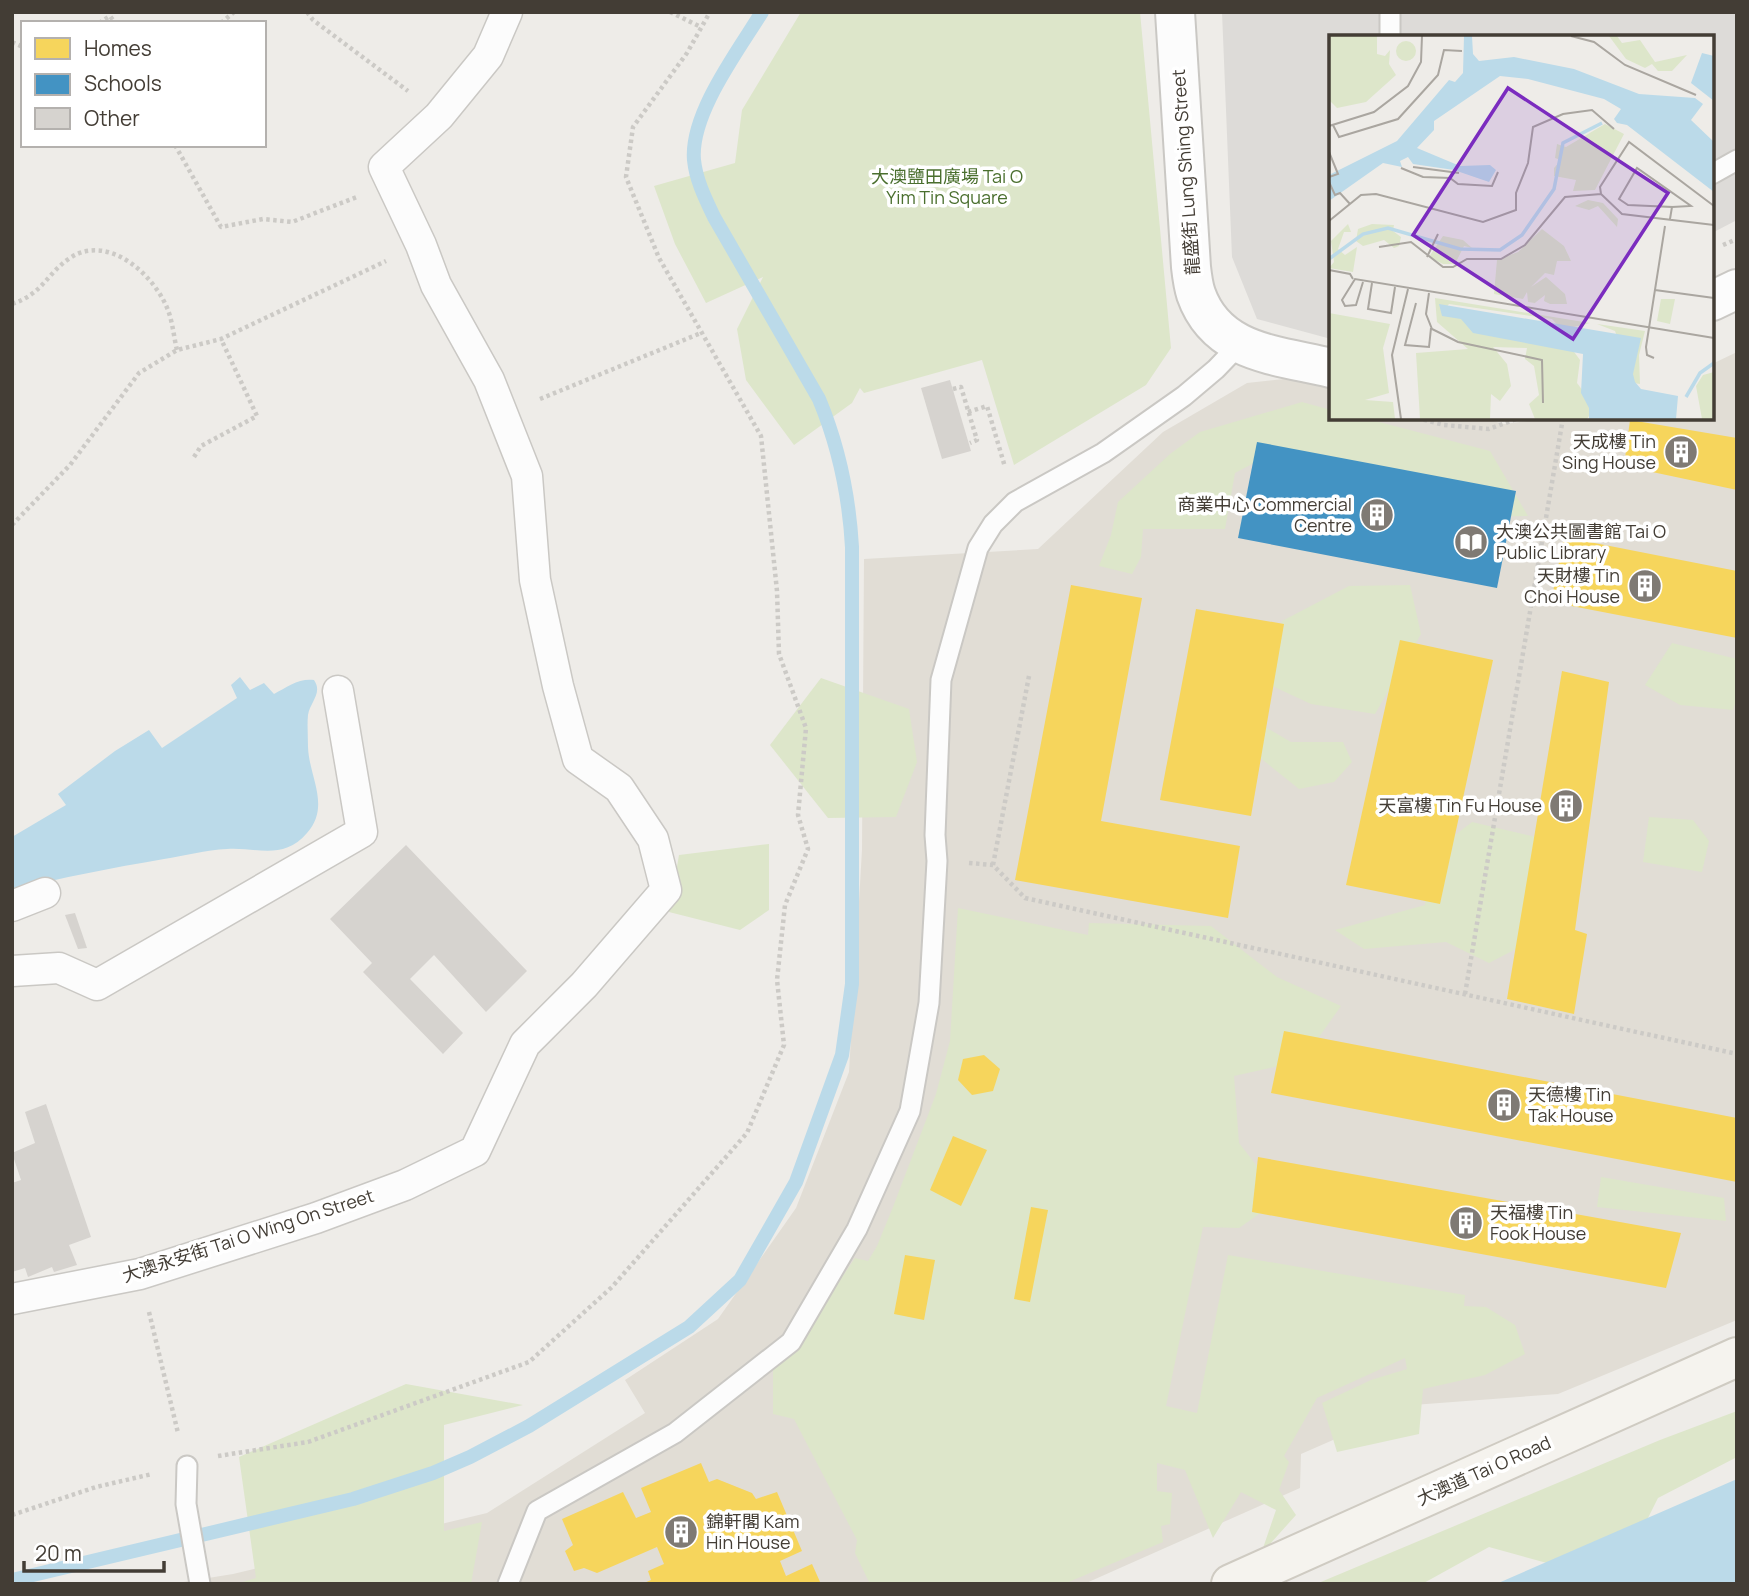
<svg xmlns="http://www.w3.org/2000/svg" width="1749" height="1596" font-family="Manrope,'Noto Sans SC',sans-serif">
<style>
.residential{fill:#e1ddd5}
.green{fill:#dde6ca}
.parking{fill:#dddbd8}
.water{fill:#bbdae9}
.homes{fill:#f6d55c}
.schools{fill:#4393c3}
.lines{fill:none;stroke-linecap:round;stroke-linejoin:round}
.stream{stroke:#bbdae9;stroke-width:14}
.building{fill:#d6d3cf}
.service-casing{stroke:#cac8c4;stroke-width:23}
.pedestrian-casing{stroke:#cac8c4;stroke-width:33}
.minor-casing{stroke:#cac8c4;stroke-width:42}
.secondary-casing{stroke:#cfcbc2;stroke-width:42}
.path{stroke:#cccac6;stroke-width:4.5;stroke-dasharray:3.5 3.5;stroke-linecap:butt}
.service{stroke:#fcfcfc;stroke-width:19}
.pedestrian{stroke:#fcfcfc;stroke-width:30}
.minor{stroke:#fcfcfc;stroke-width:38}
.secondary{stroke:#f5f3ee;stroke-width:38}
.labels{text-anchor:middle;stroke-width:7;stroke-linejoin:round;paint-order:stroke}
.street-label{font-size:18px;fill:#433d35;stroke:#fff}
.park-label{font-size:18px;fill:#4a6f2e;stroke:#fff}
.poi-label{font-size:18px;fill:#433d35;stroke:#fff;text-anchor:end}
.inset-river{fill:none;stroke:#bbdae9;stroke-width:3.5}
.inset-road{fill:none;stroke:#aaa6a0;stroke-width:2}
.view{fill:#7b2cbf;fill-opacity:0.15;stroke:#7b2cbf;stroke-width:3.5}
.inset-edge{fill:none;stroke:#433d35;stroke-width:3.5}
</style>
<rect width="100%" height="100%" fill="#eeece8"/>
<polygon class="residential" points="1737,352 1737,1320 1558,1394 1413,1405 1301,1454 1300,1488 1084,1584 171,1584 233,1574 487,1513 645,1413 625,1380 718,1319 796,1208 849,1072 862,850 864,559 1038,549 1163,432 1247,383 1321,375 1331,377 1331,418 1482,418 1504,424 1550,418 1712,418 1712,364"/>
<g class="green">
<polygon points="801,12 1140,12 1171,348 1146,385 1014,465 982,360 864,393 860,388 852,403 794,445 746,380 737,329 763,277 706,303 675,244 654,186 735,163 742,110"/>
<polygon points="1302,402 1331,410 1331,418 1364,418 1490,451 1528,516 1478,517 1271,454 1235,473 1225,529 1143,529 1141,557 1132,574 1099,566 1111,535 1118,502 1170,454 1200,432"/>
<polygon points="1410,585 1421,634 1375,714 1311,704 1259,680 1282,621 1349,586"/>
<polygon points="1672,643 1737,659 1737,698 1733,710 1680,705 1645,685"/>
<polygon points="821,678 909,709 917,762 896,817 828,818 770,745"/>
<polygon points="1248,717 1291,742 1343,742 1352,762 1334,782 1299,789 1243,744"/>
<polygon points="1649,817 1693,820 1709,841 1702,872 1643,862"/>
<polygon points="1472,822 1557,842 1537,938 1489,963 1446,942 1364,949 1335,930 1425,905 1428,856"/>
<polygon points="769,844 769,910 740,930 669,912 679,855"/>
<polygon points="958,908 1088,935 1089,923 1211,926 1277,977 1341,1006 1302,1061 1234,1076 1239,1143 1282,1198 1239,1228 1203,1227 1166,1406 1197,1413 1228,1255 1465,1295 1464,1306 1486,1307 1515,1325 1525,1354 1485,1375 1423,1389 1419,1434 1337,1452 1322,1403 1371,1380 1407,1369 1405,1358 1317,1398 1284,1456 1289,1462 1279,1490 1296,1515 1261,1554 1276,1510 1241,1492 1213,1538 1185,1470 1157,1463 1157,1491 1172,1493 1170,1524 1161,1526 1163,1542 1064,1584 870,1584 855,1553 857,1540 794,1419 773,1414 773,1368 811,1323 855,1258 868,1261 877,1246 893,1207 936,1094 950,1041"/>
<polygon points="1601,1177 1724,1198 1726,1221 1597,1207"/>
<polygon points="406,1384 523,1405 444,1425 444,1531 482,1522 471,1584 236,1584 256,1578 239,1457"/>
<polygon points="1737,1411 1737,1457 1658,1498 1616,1582 1489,1547 1422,1584 1316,1584 1660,1440"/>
</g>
<polygon class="parking" points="1222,12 1737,12 1737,220 1712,233 1712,37 1331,37 1331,339 1257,319 1232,257"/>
<g class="water">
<path d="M240 677 250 690 264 683 274 694C287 687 299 678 314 680 323 693 310 702 308 715 307 725 308 736 308 747 309 777 331 806 307 833 283 861 257 847 227 849 206 850 184 856 164 859 112 868 62 877 12 891V837L66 805 58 794 115 751 149 730 162 748 237 698 231 685Z"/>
<polygon points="1737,1479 1737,1584 1496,1584"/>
</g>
<g class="homes">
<polygon points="1630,420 1737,438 1737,490 1624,466"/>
<polygon points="1564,537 1737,571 1737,638 1551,602"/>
<polygon points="1071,585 1142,598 1101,821 1240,846 1228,918 1015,880"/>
<polygon points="1196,609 1284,624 1251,816 1160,800"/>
<polygon points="1400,640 1493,660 1440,904 1346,885"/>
<polygon points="1562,671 1609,682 1575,930 1587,934 1574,1014 1507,999"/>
<polygon points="1284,1031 1737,1118 1737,1182 1271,1093"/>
<polygon points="984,1055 1000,1069 993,1091 972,1095 958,1080 963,1059"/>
<polygon points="953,1136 987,1150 961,1206 930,1190"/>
<polygon points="1258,1157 1681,1233 1666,1288 1252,1212"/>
<polygon points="1031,1207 1048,1210 1030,1302 1014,1299"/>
<polygon points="905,1255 935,1260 924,1320 894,1314"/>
<polygon points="701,1463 709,1482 717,1479 752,1493 756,1499 777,1492 802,1551 780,1561 786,1576 812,1564 821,1584 752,1584 751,1582 747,1584 642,1584 651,1580 648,1571 664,1564 657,1547 597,1573 584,1568 574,1571 565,1551 573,1545 562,1519 623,1492 636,1518 651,1512 641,1488"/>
</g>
<polygon class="schools" points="1257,442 1516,491 1497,588 1238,538"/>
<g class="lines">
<path class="stream" d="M12 1580 353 1499 433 1473 470 1457 529 1426 689 1327 740 1280 796 1182 842 1055 852 984V547C849 495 839 447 819 399L714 217C705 198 696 180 694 160 690 114 738 51 762 12"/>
</g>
<g class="building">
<polygon points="950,380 971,451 942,459 921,388"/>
<polygon points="406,845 527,971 486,1012 434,955 410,979 463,1033 443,1054 363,972 372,963 330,919"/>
<polygon points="75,913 87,948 78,949 65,915"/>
<polygon points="46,1104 91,1237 69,1245 77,1265 54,1272 52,1267 28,1277 25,1268 12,1272 12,1183 21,1180 12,1153 35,1143 25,1112"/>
</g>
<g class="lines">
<g class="service-casing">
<g id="service">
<polyline points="1390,12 1390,37"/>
<polyline points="1712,174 1737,160"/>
<polyline points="187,1466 186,1504 200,1584"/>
<polyline points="508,1584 537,1511 675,1433 791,1342 857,1229 910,1111 929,1003 937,861 935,835 941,680 978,548 993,524 1015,502 1103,453 1184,396 1216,369 1239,345"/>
</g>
</g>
<g class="pedestrian-casing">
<g id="pedestrian">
<polyline points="12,906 45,893"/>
<polyline points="12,971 59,968 97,985 362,832 338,691"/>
<polyline points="12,1299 140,1274 316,1218 405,1185 475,1151 525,1044 584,985 666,890 653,839 619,788 578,759 558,686 535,580 527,476 489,380 436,285 421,245 384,167 439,116 488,56 507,12"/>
</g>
</g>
<g class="minor-casing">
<g id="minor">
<path d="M1175 12 1191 267C1192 276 1193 285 1196 294 1217 354 1278 355 1331 368"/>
<polyline points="1712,301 1737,289"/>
</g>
</g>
<g class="secondary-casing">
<polyline id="secondary" points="1231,1584 1737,1357"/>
</g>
<g class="path">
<polyline points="307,12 313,20 408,91"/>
<polyline points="670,12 701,27"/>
<polyline points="99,23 110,16 115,23"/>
<polyline points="221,23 234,12"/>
<polyline points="12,42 23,47"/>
<polyline points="175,145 221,227 263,219 292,222 357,197"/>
<polyline points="1723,245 1737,239"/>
<path d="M12 304C44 293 46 274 70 258 109 232 157 277 169 313 173 325 174 338 177 350"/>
<polyline points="953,389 961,387 977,440 970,443"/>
<polyline points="540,399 701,333"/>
<polyline points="968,412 987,406 1005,467"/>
<polyline points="1417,418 1444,425 1489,429 1519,418"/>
<polyline points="194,457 201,446 257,416 221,339"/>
<polyline points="12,525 70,465 139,373 177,350 221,339 386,261"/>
<polyline points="969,863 993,865 1025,898 1737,1054"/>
<polyline points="993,865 1029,676"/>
<polyline points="1465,994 1563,418"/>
<polyline points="149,1312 178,1433"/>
<polyline points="218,1456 308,1442 529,1362 612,1287 747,1133 784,1045 777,980 785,905 808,849 798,815 806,728 779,654 777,591 761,436 659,258 626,177 633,127 687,53 710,12"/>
<polyline points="12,1515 96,1487 152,1474"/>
</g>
<use href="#service" class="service"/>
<use href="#pedestrian" class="pedestrian"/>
<use href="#minor" class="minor"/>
<use href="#secondary" class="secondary"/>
</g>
<defs>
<g id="building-disc" transform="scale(1.75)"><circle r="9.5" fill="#7f7a74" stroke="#fff"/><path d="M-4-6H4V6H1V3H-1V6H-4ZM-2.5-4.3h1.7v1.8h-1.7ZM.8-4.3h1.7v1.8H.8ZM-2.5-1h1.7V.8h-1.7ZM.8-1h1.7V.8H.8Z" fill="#fff"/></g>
<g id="library-disc" transform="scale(1.75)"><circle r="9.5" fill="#7f7a74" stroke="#fff"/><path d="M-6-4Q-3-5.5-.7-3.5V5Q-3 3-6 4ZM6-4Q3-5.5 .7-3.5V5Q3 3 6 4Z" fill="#fff"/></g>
</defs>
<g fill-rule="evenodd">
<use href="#building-disc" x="1681" y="452"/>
<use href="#building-disc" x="1377" y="515"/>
<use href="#library-disc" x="1471" y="542"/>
<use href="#building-disc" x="1645" y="586"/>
<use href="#building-disc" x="1566" y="806"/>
<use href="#building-disc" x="1504" y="1105"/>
<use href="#building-disc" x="1466" y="1223"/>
<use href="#building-disc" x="681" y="1532"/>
</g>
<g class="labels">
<g class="street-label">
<text transform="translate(1186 172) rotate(-94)" y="6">龍盛街 Lung Shing Street</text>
<text transform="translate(248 1236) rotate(-18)" y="6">大澳永安街 Tai O Wing On Street</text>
<text transform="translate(1484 1471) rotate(-24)" y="6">大澳道 Tai O Road</text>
</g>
<g class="park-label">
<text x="947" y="183">大澳鹽田廣場 Tai O<tspan x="947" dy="21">Yim Tin Square</tspan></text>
</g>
<g class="poi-label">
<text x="1656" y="448">天成樓 Tin<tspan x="1656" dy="21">Sing House</tspan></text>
<text x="1352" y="511">商業中心 Commercial<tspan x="1352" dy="21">Centre</tspan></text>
<text x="1496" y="538" text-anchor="start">大澳公共圖書館 Tai O<tspan x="1496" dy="21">Public Library</tspan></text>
<text x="1620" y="582">天財樓 Tin<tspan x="1620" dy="21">Choi House</tspan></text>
<text x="1542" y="812">天富樓 Tin Fu House</text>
<text x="1528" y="1101" text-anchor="start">天德樓 Tin<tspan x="1528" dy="21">Tak House</tspan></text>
<text x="1490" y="1219" text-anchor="start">天福樓 Tin<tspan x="1490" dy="21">Fook House</tspan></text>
<text x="706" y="1528" text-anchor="start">錦軒閣 Kam<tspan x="706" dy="21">Hin House</tspan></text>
</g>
</g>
<g transform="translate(1329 35)">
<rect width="385" height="385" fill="#eeece8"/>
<path d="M0 1H48V19L56 21 61 15 60 29 67 40 37 67 8 73 0 65ZM280 1H288L293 8 311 5 326 27 358 20 343 36H329L323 29 316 33 297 24ZM67 16a10 10 0 1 1 20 0a10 10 0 1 1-20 0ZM276 89 295 99 266 155 244 156 247 145 225 141V133L232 125 226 123 228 109 237 112ZM259 165 274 168 289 184 288 192 269 171 260 175 246 171ZM19 189 22 197H15L9 214 16 220 28 212 24 237 0 233 5 227 2 206ZM43 189 65 190 64 196 72 202 70 211 65 213 55 205 34 211 27 206 29 194ZM213 194 235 211 242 226H228L225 240 216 238 202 252 217 242 236 259 238 269H221L215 266 216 260 202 271 206 268 199 267 198 257 194 264 165 259 168 225 189 217ZM114 201 134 205 143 213 135 211 126 229H114L100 222ZM106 263 261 288 233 295 223 284 120 269 116 274 240 310 251 325 248 348 266 372 258 384H206L200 369 210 360 205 331 196 324 198 313 164 312 178 329 182 351 171 366 162 359 161 384H91L87 318 139 314 108 287ZM332 264H346L341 289 328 286ZM0 278 61 289 54 313 60 358 36 365 64 367 66 384H0ZM268 289 316 296 310 320 311 349 305 348 286 296ZM385 337V384H373L367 351 374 340Z" fill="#dde6ca"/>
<path d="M135 1H143L144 19 150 26 185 22 245 34 310 59 366 63 374 69 362 85 385 107V157L298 90 288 88 285 84 292 74 275 64 199 44 171 41 105 86V95L88 113 131 131 161 130 167 135 160 147 125 135 84 129 79 122 71 126 73 132 54 128 0 166V140L68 106 120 45 126 47 134 38ZM373 18 385 21V66L362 48ZM110 269 312 303 304 339 306 347 312 354 349 361 347 384H260V373L252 358 254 319 144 298 132 284 113 281Z" fill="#bbdae9"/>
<path class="inset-river" d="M0 224 34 199 59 193 131 214 171 215 193 200 225 154 234 108 273 88M357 362 371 338 385 328"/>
<path class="inset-road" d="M242 1 265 7 296 30 367 60M4 90 10 102 69 84 109 40 115 15 133 16M0 91 45 77 79 51 92 27 93 1M0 117 9 139 0 142M84 132 130 138M72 133 94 142 121 143 129 149 163 151 169 137M0 147 6 160 11 158 21 169M385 171 300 107 271 152 272 159 293 179 385 190M341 184 343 172 299 170 290 164 308 133 362 171 343 172M0 186 32 160 47 159 154 187 187 175V158L199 128 204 92 234 79 263 75 285 94M50 212 82 207 114 232H124L138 224H172L196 210 236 162 272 159M98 222 109 199M0 235 21 239 24 244M34 247 27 270 16 271 13 265 26 244 385 303M43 248 39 274 62 278 66 252M326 255 385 263M100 258 97 279 103 294 129 307 213 325 214 368M87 268 76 310 100 312 102 293M325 323 318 320 317 312 336 191M72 384 63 320 79 254"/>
<path class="view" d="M179 53 339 158 244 304 84 200Z"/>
<rect width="385" height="385" class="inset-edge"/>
</g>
<rect width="1749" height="1596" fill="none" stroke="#433d35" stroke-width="28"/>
<rect x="21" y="21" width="245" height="126" fill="#ffffff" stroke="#b4b1ae" stroke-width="2"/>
<rect x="35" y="38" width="35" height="21" fill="#f6d55c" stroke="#b4b1ae" stroke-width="2"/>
<text x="84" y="56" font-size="21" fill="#433d35">Homes</text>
<rect x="35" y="74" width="35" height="21" fill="#4393c3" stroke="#b4b1ae" stroke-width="2"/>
<text x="84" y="91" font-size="21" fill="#433d35">Schools</text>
<rect x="35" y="108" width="35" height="21" fill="#d6d3cf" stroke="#b4b1ae" stroke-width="2"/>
<text x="84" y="126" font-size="21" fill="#433d35">Other</text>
<path d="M24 1561v10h140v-10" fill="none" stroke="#433d35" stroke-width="3.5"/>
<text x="35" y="1561" font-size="21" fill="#433d35" stroke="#ffffff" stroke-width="5" paint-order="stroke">20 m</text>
</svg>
